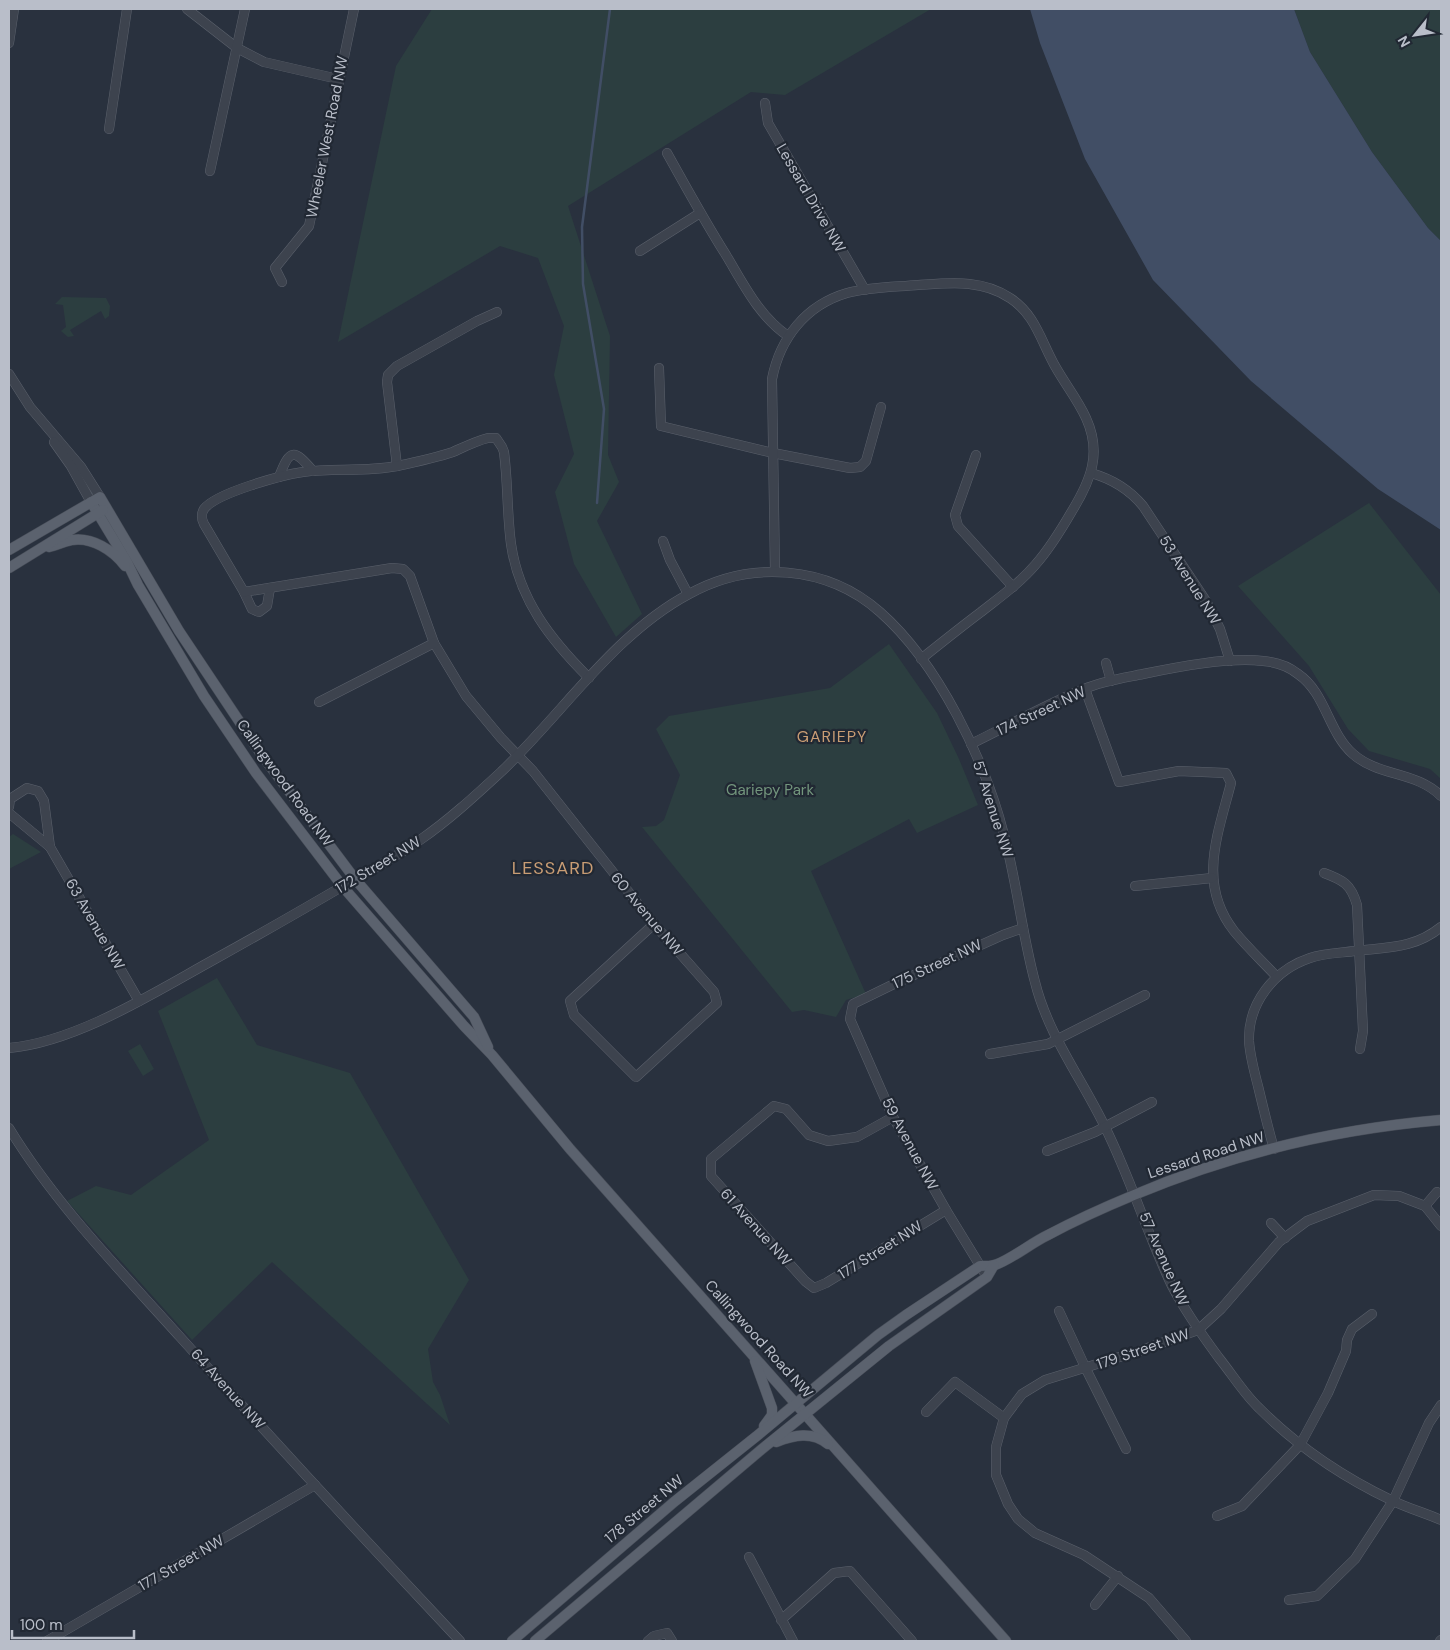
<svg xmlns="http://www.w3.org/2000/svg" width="1450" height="1650" font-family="'DM Sans',sans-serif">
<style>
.green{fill:#2c3e40}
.water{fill:#414e65}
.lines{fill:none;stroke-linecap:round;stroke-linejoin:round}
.stream{stroke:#414e65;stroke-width:2.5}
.minor-casing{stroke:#5b616c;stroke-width:10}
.major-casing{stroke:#464c57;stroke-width:11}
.minor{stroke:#3d434e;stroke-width:9}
.major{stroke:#5b626e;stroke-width:10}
.labels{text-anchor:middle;stroke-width:4.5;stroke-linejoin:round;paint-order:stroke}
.street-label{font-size:15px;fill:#b9bec9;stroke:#212833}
.park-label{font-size:15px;fill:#73967d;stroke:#212833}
.neighbourhood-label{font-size:16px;letter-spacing:1px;fill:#c99d74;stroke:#212833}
.quarter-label{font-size:18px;letter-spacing:1px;fill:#c99d74;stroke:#212833}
</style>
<rect width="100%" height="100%" fill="#29313e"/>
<g class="green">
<polygon points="432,9 931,9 785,95 751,92 568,206 610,336 608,455 619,482 597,521 642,614 616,637 574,564 555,492 574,454 554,375 564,326 538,258 500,246 338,342 396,66"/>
<polygon points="1294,9 1441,9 1441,241 1428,228 1372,152 1310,52"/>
<polygon points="62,297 106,298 110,306 109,316 105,319 101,311 70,330 74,336 68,337 61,331 66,327 63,305 55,304"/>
<polygon points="1369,503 1441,595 1441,779 1430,769 1369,751 1348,729 1309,666 1238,586"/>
<polygon points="889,644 937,713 959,759 978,805 917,833 909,819 811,871 866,994 846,1000 836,1017 804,1010 792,1012 642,827 656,826 664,820 680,775 656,729 669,716 830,688"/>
<polygon points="13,834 41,852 9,869 9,837"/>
<polygon points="217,978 257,1045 350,1073 469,1280 428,1349 433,1382 440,1395 450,1425 272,1262 192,1340 67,1201 96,1186 131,1195 209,1140 158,1011"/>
<polygon points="140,1044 154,1069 143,1076 128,1051"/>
</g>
<polygon class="water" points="1030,9 1294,9 1310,52 1372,152 1428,228 1441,241 1441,530 1378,489 1251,381 1153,280 1085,159 1040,43"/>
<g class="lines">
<polyline class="stream" points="597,503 604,409 583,284 582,227 610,9"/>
<g class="minor-casing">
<g id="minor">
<polyline points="187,9 237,48 264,62 338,79"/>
<polyline points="9,43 14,9"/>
<polyline points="765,103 768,123 865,290"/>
<polyline points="109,129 127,9"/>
<path d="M667 153C686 187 705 222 726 255 744 285 759 316 788 336"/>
<polyline points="210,171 245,9"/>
<polyline points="640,251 700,213"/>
<polyline points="282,282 275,268 309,226 354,9"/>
<polyline points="659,368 661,426 773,453 850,468 860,467 866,461 881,407"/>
<polyline points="9,374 30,407 81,467 100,497"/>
<polyline points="54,442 71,466 91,502"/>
<polyline points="976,455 955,515 958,526 1013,587"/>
<polyline points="397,466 387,382 388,375 397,366 477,321 497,312"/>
<path d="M1091 473C1112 479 1129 489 1143 506L1206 601 1220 629 1230 661"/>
<path d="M279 477C290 448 294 449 313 471"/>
<polyline points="663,541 670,560 688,594"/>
<path d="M775 571 772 379C780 338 806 305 847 293 870 287 895 287 918 285 950 283 982 279 1010 298 1035 314 1041 341 1055 366 1065 384 1078 400 1086 418 1102 453 1091 480 1072 511 1061 530 1050 548 1036 564 1020 583 1000 597 981 612 961 627 941 643 921 659"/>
<polyline points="244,592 252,609 259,612 267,606 270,588"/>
<polyline points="1106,663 1111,681"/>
<path d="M589 678C551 640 519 600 511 544 507 514 508 483 504 452L502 447 496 438H488C476 441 464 447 453 452 435 458 416 462 397 466 366 472 334 468 303 472 282 475 216 493 204 509 201 514 201 518 204 524L244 592 392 568 403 569 410 576 434 643 466 696 501 738 533 771 654 924 714 992 717 1003 636 1077 574 1015 570 1001 654 924"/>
<path d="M1085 689 1119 782 1179 771 1226 773 1231 783C1218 834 1197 884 1234 931 1247 947 1262 961 1276 976"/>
<polyline points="319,702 434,643"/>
<path d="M971 744C1008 726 1045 705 1084 689 1102 681 1123 678 1143 674 1177 667 1228 657 1263 661 1275 662 1288 666 1298 674 1326 693 1328 732 1353 754 1379 777 1416 771 1441 796"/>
<polyline points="9,807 10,799 27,788 38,791 44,801 50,847 9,813"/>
<polyline points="50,847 139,1001"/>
<path d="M1324 873C1343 880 1351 884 1357 905L1363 1031 1360 1049"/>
<polyline points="1135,886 1212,878"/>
<path d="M9 1048C77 1042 155 992 215 959 262 933 309 906 355 879 377 867 399 855 420 840 449 820 476 795 502 771 563 713 614 634 689 594 750 560 827 565 880 612 938 663 985 760 1004 835 1017 883 1022 934 1035 982 1048 1035 1082 1079 1105 1127 1131 1179 1147 1234 1172 1286 1185 1311 1202 1335 1219 1358 1232 1374 1244 1394 1259 1408 1297 1446 1343 1477 1391 1500 1407 1508 1425 1513 1441 1520"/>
<polyline points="990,1054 1048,1044 1145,995"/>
<polyline points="893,1117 857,1137 828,1141 809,1135 786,1109 774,1106 711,1159 711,1176 805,1281 814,1288 826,1283 946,1210"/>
<path d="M9 1128C56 1205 121 1271 181 1338 273 1440 366 1541 460 1641"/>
<path d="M1274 1149C1268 1128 1263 1107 1258 1086 1254 1071 1250 1056 1249 1041 1248 1003 1274 970 1310 958 1324 953 1340 953 1355 951 1387 947 1414 949 1441 927"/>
<polyline points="1047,1151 1095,1132 1152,1102"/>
<polyline points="1425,1206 1437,1192"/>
<polyline points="1271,1223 1285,1238"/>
<polyline points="987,1277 946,1210 893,1117 850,1019 853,1004 894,984 1003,935 1023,928"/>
<polyline points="1059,1311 1086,1369 1126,1449"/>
<polyline points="926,1412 955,1382 1004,1418"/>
<polyline points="1217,1516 1242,1506 1300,1445 1328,1393 1346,1351 1347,1340 1352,1329 1372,1314"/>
<polyline points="749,1557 793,1641"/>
<polyline points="1289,1600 1317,1596 1355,1559 1393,1501 1429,1423 1441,1405"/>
<polyline points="1095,1605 1118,1576"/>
<polyline points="781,1620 834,1573 850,1571 912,1641"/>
<polyline points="47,1641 315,1485"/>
<polyline points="648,1641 654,1636 667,1633 672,1641"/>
<polyline points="1186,1641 1149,1598 1084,1555 1035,1533 1018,1519 1008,1504 996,1475 996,1447 1004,1418 1022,1394 1045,1380 1139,1351 1198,1330 1221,1309 1279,1242 1307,1221 1374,1195 1399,1196 1425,1206 1441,1226"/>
<polyline points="1440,1641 1441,1640"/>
</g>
</g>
<g class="major-casing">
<g id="major">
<polyline points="91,502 126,560 138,585 204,696 256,773 343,887 464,1026 492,1055 570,1149 1006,1641"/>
<path d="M49 547C56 545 64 542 72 540 92 537 113 550 125 566"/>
<polyline points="9,550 100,497 179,631 261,754 355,879 474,1017 488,1047"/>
<polyline points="9,568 103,510"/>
<polyline points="755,1361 772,1408 772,1415 764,1426"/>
<path d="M776 1442C794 1435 812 1431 828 1444"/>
<path d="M512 1641 674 1502 758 1435 878 1335 906 1315 980 1266C985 1266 991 1266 995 1265 1012 1259 1031 1243 1048 1235 1076 1220 1105 1207 1134 1195 1231 1154 1336 1129 1441 1120"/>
<polyline points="535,1641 762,1449 889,1346 987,1277 994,1265"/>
</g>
</g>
<use href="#minor" class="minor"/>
<use href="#major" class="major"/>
</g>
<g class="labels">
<g class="street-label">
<text transform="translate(327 137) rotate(-79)" y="5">Wheeler West Road NW</text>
<text transform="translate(811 198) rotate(60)" y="5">Lessard Drive NW</text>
<text transform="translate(1190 580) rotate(58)" y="5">53 Avenue NW</text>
<text transform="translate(1041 711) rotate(-25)" y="5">174 Street NW</text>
<text transform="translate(285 783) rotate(54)" y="5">Callingwood Road NW</text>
<text transform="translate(993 809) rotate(72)" y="5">57 Avenue NW</text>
<text transform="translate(378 865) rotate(-31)" y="5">172 Street NW</text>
<text transform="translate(647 914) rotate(50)" y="5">60 Avenue NW</text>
<text transform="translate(95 924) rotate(60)" y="5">63 Avenue NW</text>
<text transform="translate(937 964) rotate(-25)" y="5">175 Street NW</text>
<text transform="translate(910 1144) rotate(62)" y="5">59 Avenue NW</text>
<text transform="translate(1206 1155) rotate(-18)" y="5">Lessard Road NW</text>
<text transform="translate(756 1227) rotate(48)" y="5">61 Avenue NW</text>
<text transform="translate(880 1250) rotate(-32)" y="5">177 Street NW</text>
<text transform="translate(1164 1259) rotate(66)" y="5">57 Avenue NW</text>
<text transform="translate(759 1339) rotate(48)" y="5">Callingwood Road NW</text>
<text transform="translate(1143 1349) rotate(-19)" y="5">179 Street NW</text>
<text transform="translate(228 1389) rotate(48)" y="5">64 Avenue NW</text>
<text transform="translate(644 1509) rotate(-40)" y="5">178 Street NW</text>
<text transform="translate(181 1563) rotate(-30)" y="5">177 Street NW</text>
</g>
<g class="park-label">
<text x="770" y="795">Gariepy Park</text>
</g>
<g class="neighbourhood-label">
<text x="832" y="742">GARIEPY</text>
</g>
<g class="quarter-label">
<text x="553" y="874">LESSARD</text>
</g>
</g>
<rect width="1450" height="1650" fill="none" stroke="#b9bec9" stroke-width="20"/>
<g transform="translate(1415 35) rotate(240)" stroke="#212833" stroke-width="4" paint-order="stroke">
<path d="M0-4L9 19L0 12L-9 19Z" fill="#b9bec9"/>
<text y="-8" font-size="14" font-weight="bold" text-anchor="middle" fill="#b9bec9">N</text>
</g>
<path d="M12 1630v8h122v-8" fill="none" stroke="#b9bec9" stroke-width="2.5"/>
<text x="20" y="1630" font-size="15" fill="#b9bec9" stroke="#212833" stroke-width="4" paint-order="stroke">100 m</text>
</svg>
